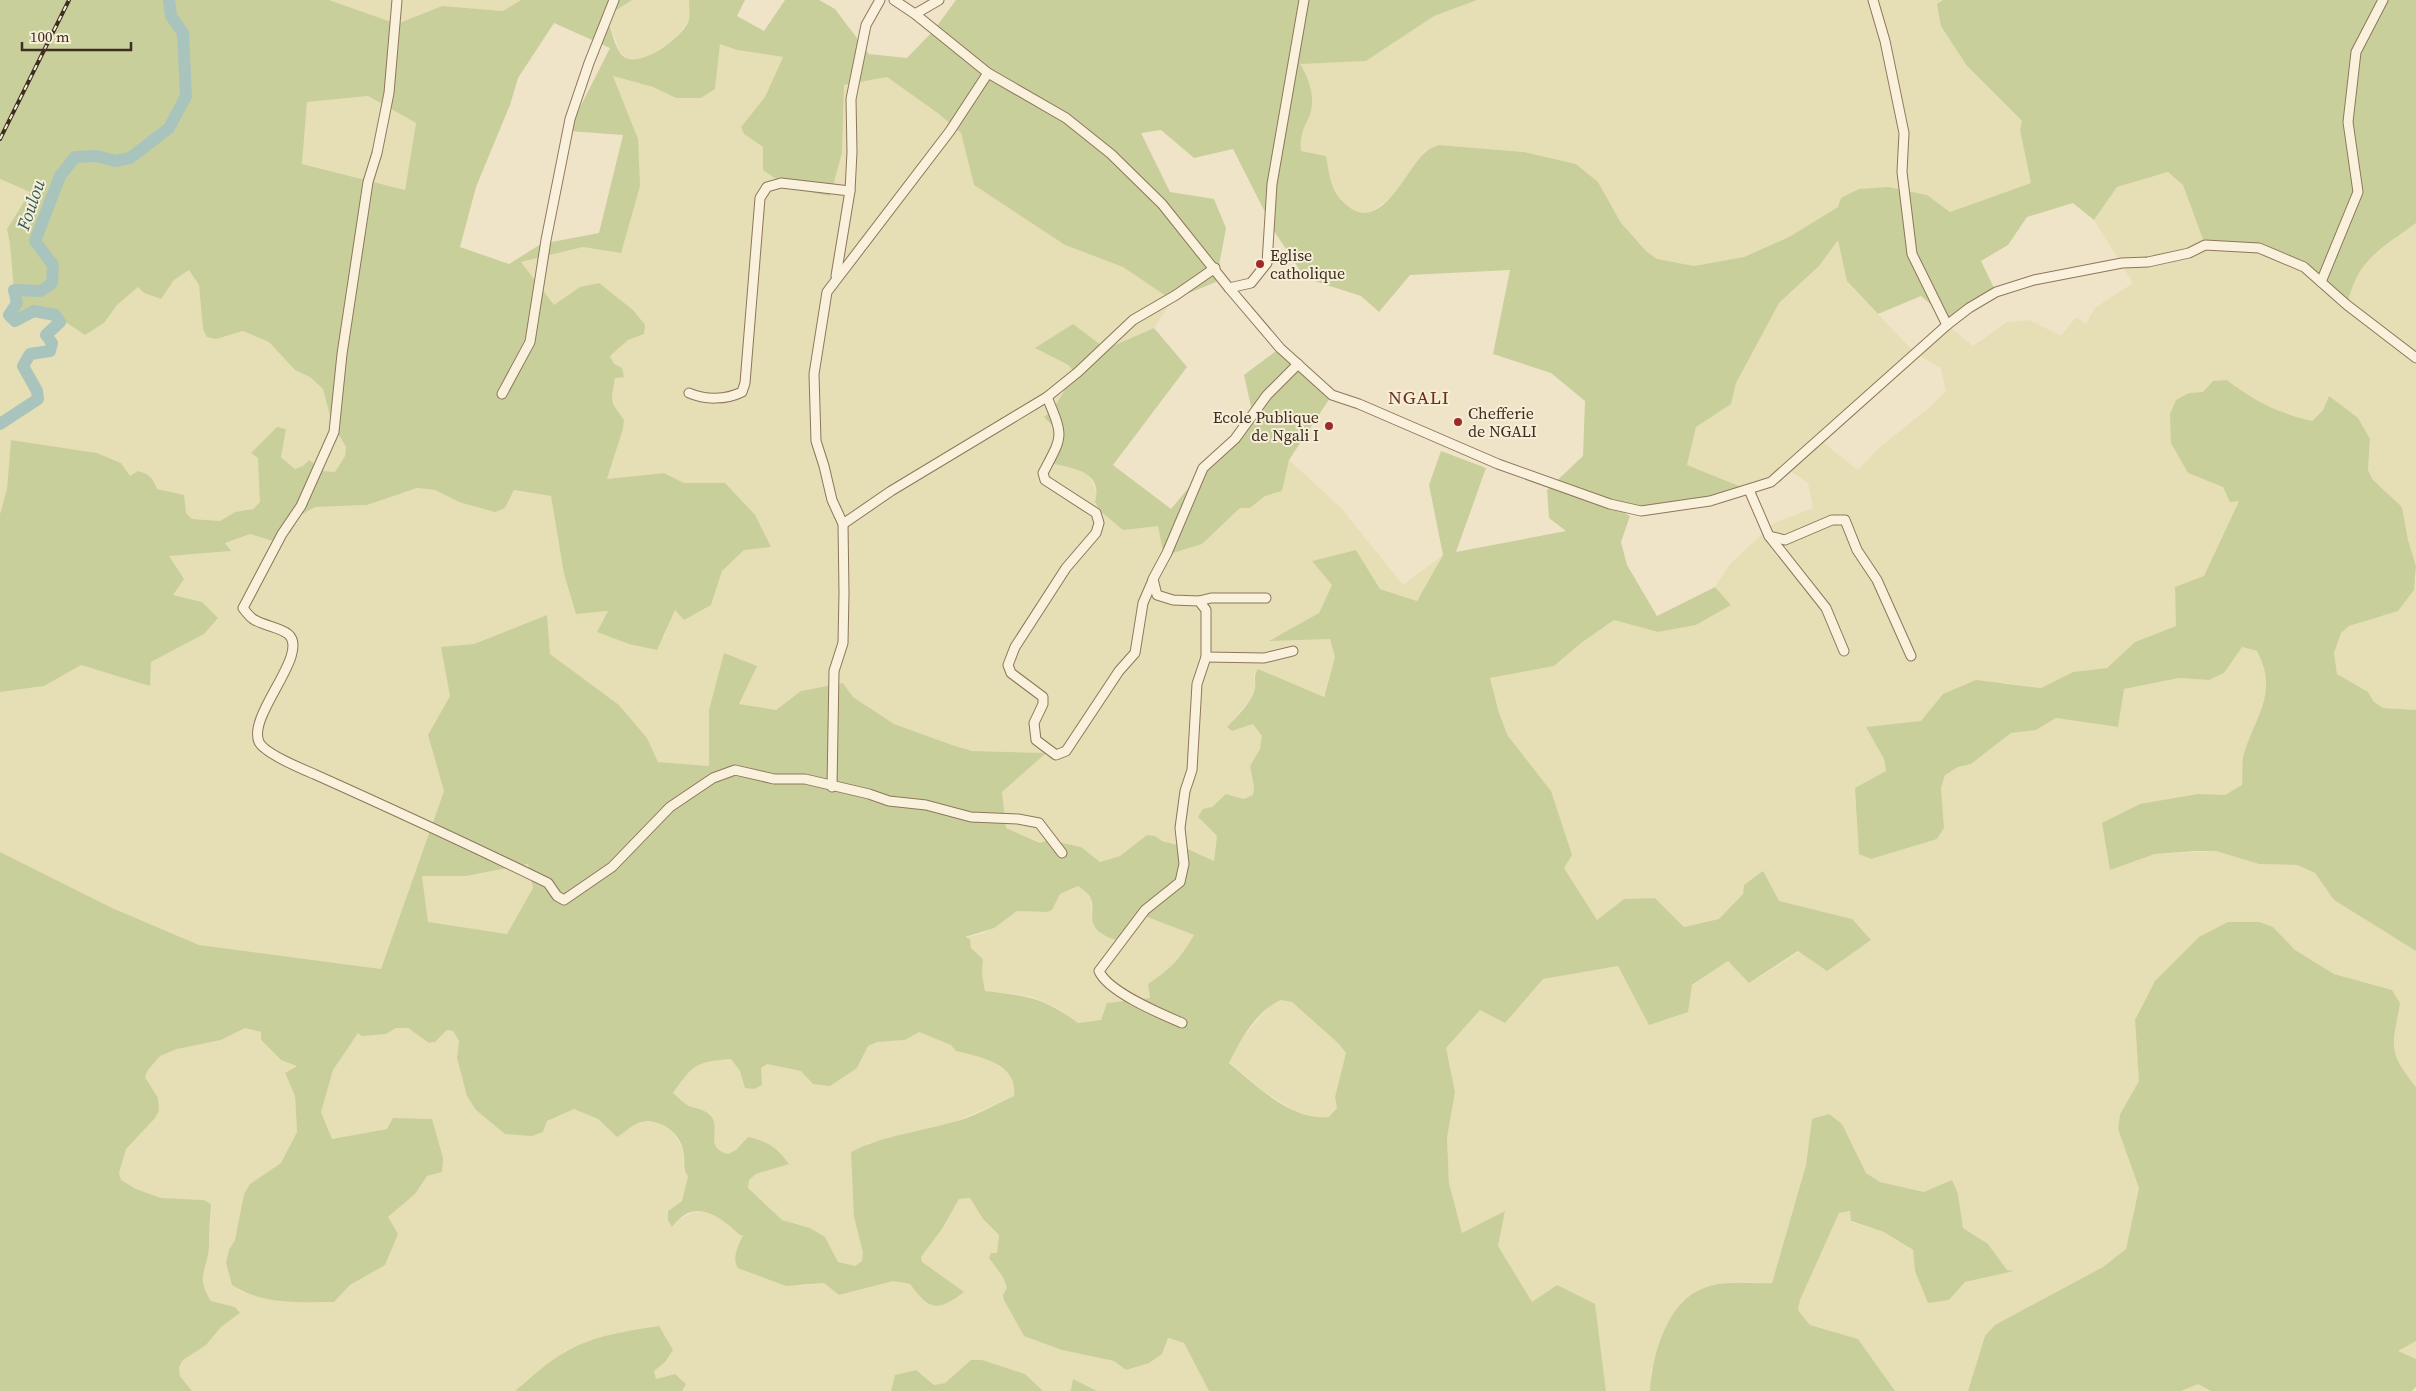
<svg xmlns="http://www.w3.org/2000/svg" width="2416" height="1391" font-family="'Source Serif 4',serif">
<style>
.farmland{fill:#e6deb5;fill-rule:evenodd}
.green{fill:#c9cf9b;fill-rule:evenodd}
.lines{fill:none;stroke-linecap:round;stroke-linejoin:round}
.river{stroke:#a9c4bc;stroke-width:12}
.minor-casing{stroke:#8d765c;stroke-width:11}
.minor{stroke:#faf1dc;stroke-width:9}
.rail-casing{stroke:#3d2e20;stroke-width:4}
.rail{stroke:#f7eed8;stroke-width:2;stroke-dasharray:5.5;stroke-linecap:butt}
.poi-dot{fill:#9e2a2b;stroke:#f7eed8;stroke-width:2}
.labels{text-anchor:middle;stroke-width:4;stroke-linejoin:round;paint-order:stroke}
.poi-label{font-size:16px;fill:#3d2e20;stroke:#f7eed8;text-anchor:start}
.water-label{font-size:18px;font-style:italic;fill:#2f5d5a;stroke:#f7eed8}
.quarter-label{font-size:19px;letter-spacing:1px;fill:#6b2e1e;stroke:#f7eed8}
</style>
<rect width="100%" height="100%" fill="#f0e4c8"/>
<g class="farmland">
<polygon points="329,0 521,0 503,11 442,6 397,24"/>
<polygon points="632,0 689,0 689,20 674,40 644,59 627,58 620,52 607,16"/>
<polygon points="1477,0 1943,0 1937,4 1967,66 2022,121 2020,130 2031,183 1950,212 1927,195 1889,187 1838,207 1789,237 1744,257 1694,266 1656,259 1647,252 1621,223 1598,182 1576,164 1524,152 1438,145 1426,150 1390,198 1371,212 1359,213 1340,201 1333,191 1326,156 1301,151 1300,136 1312,105 1300,63 1366,61 1434,16"/>
<polygon points="720,44 737,50 783,57 765,97 741,127 744,134 763,147 842,153 844,85 887,77 939,114 961,133 974,185 1065,245 1123,267 1172,300 1154,328 1106,349 1036,348 1068,366 1075,373 1052,412 1057,430 1054,464 1082,471 1090,476 1097,494 1095,503 1099,510 1158,526 1162,547 1202,544 1240,508 1250,508 1265,496 1282,491 1289,460 1341,508 1403,585 1443,555 1417,601 1380,589 1356,550 1312,561 1332,585 1319,613 1270,641 1330,639 1335,657 1323,697 1258,669 1254,674 1255,687 1250,700 1227,727 1232,731 1253,724 1262,736 1260,749 1250,766 1254,787 1253,796 1244,799 1226,794 1212,807 1203,810 1217,836 1214,861 1181,846 1161,841 1155,836 1147,835 1120,856 1100,862 1081,847 1041,843 1006,828 1002,792 1045,753 972,751 952,745 894,724 853,697 843,683 801,691 776,710 739,704 709,710 709,766 658,762 647,738 619,705 550,654 547,615 474,644 442,648 450,696 428,735 444,791 381,969 199,945 110,907 0,852 0,692 44,686 81,665 150,685 151,662 204,634 202,602 173,595 168,556 230,551 225,543 250,534 276,542 291,532 299,516 315,507 367,505 417,488 435,490 459,502 505,508 514,490 551,496 564,574 576,614 609,611 597,632 664,637 669,618 675,610 711,605 722,571 744,550 725,483 684,483 664,473 607,479 623,429 624,420 613,404 612,395 615,378 614,364 610,356 628,340 644,334 580,287 554,306 521,262 583,247 621,253 638,139 613,76 653,87 676,98 715,88"/>
<polygon points="368,96 416,123 405,190 302,164 307,102"/>
<path d="M2168 172 2183 185 2205 244 2259 248 2304 267 2347 304 2352 284 2365 261 2416 223V566L2408 540 2402 507 2373 480 2368 470 2370 439 2329 396 2323 410 2312 421 2283 413 2253 400 2228 380 2213 381 2203 392 2189 393 2188 473 2223 487 2239 501 2204 577 2175 588 2177 626 2135 642 2107 668 2073 672 2041 688 2006 683 1943 694 1922 721 1867 727 1884 759 1886 771 1871 859 1937 839 1944 828 1941 788 1945 775 1958 767 1971 764 2011 733 2036 730 2056 718 2117 727 2124 689 2179 678 2209 680 2224 673 2241 647 2257 651 2264 664 2267 688 2262 712 2244 752 2242 785 2225 796 2198 794 2110 870 2155 854 2216 851 2259 864 2297 865 2315 873 2334 900 2416 951V1087L2398 1064 2393 1048 2400 1003 2392 990 2334 974 2295 950 2273 927 2135 1020 2139 1081 2120 1113 2118 1128 2139 1188 2126 1249 2103 1267 1985 1336 1968 1391H1895L1858 1339 1810 1325 1798 1310 1800 1300 1839 1213 1850 1211 1851 1222 1884 1232 1913 1251 1915 1271 1949 1300 1965 1282 2013 1271 2007 1270 1988 1244 1963 1228 1958 1194 1924 1192 1880 1182 1866 1173 1842 1124 1812 1119 1806 1165 1772 1283 1733 1282 1651 1370 1650 1391H1606L1595 1304 1532 1303 1498 1246 1505 1211 1462 1234 1449 1183 1447 1138 1455 1092 1445 1048 1480 1010 1505 1023 1543 979 1618 966 1692 986 1728 961 1750 983 1852 919 1743 894 1719 919 1684 927 1655 898 1624 899 1597 920 1564 868 1551 791 1508 736 1499 713 1490 678 1554 666 1581 643 1614 620 1658 632 1696 625 1731 605 1715 587 1730 564 1774 523 1813 508 1808 483 1787 469 1749 490 1687 465 1696 427 1731 404 1736 383 1762 330 1779 303 1819 266 1838 239 1853 288 1916 354 1947 325 1973 346 2007 322 2029 320 2061 336 2076 317 2086 324 2095 308 2133 283 2094 220 2117 187ZM1916 354 1941 368 1946 391 1929 408 1881 446 1858 470 1820 440Z"/>
<polygon points="0,179 30,192 7,229 12,252 14,290 17,303 34,311 55,315 85,335 104,323 117,305 138,287 144,293 161,299 174,280 189,270 199,285 203,329 216,339 243,331 269,342 295,370 310,377 323,389 332,423 346,447 345,456 335,472 324,471 309,460 303,466 295,469 281,456 286,430 251,453 258,458 260,467 260,502 253,509 235,512 220,521 192,519 186,513 183,495 156,489 154,480 130,476 121,463 97,453 11,440 7,489 0,514"/>
<polygon points="2416,577 2416,710 2383,708 2374,702 2368,692 2337,674 2334,653 2341,633 2349,626 2398,611 2414,590"/>
<polygon points="528,864 533,888 507,934 428,923 422,876 466,876"/>
<polygon points="1078,886 1088,894 1091,900 1092,919 1117,940 1137,913 1194,935 1179,959 1171,969 1148,984 1150,998 1107,1003 1101,1020 1078,1023 1059,1009 1031,996 985,991 982,974 983,959 971,948 964,938 984,933 1017,911 1047,912 1052,910 1060,894"/>
<polygon points="1281,1000 1292,1002 1339,1044 1346,1053 1335,1097 1337,1108 1329,1117 1317,1118 1295,1111 1262,1090 1229,1062 1240,1041 1270,1005"/>
<polygon points="245,1028 261,1032 297,1066 285,1074 295,1096 297,1132 281,1163 250,1184 244,1194 235,1240 229,1250 226,1263 232,1285 242,1292 334,1302 350,1285 385,1265 388,1217 415,1194 427,1176 442,1172 387,1129 332,1139 321,1112 333,1070 358,1032 386,1034 396,1028 408,1028 429,1043 435,1042 447,1030 453,1031 459,1041 457,1058 547,1121 574,1109 598,1119 617,1137 639,1122 658,1122 672,1130 684,1152 683,1169 688,1176 682,1201 668,1211 678,1220 694,1212 703,1211 720,1216 740,1235 744,1235 735,1257 802,1286 824,1283 839,1295 893,1281 910,1284 921,1299 964,1292 931,1271 921,1262 921,1257 942,1229 959,1199 970,1198 983,1219 999,1235 997,1253 989,1258 1003,1277 1007,1288 1062,1350 1114,1361 1126,1370 1168,1338 1184,1343 1209,1391 1097,1391 1073,1379 1071,1390 1069,1391 1043,1391 1025,1374 982,1360 971,1360 945,1383 934,1385 916,1370 896,1375 891,1391 682,1391 686,1384 675,1374 656,1379 653,1371 665,1362 623,1332 587,1341 565,1351 515,1391 192,1391 180,1376 179,1367 183,1360 205,1345 221,1327 240,1313 235,1307 211,1301 204,1290 202,1273 209,1249 211,1204 204,1200 161,1198 128,1186 121,1180 119,1173 126,1149 158,1098 145,1077 148,1070 160,1056 177,1049 221,1040"/>
<polygon points="918,1032 952,1045 956,1051 988,1059 1009,1073 1015,1088 1014,1096 952,1123 910,1132 867,1144 854,1217 863,1253 862,1261 855,1266 838,1262 825,1237 810,1228 782,1220 748,1188 749,1180 756,1174 788,1164 748,1137 736,1150 728,1154 720,1152 714,1146 714,1120 710,1113 687,1105 673,1093 690,1070 704,1061 731,1059 740,1071 761,1068 767,1064 802,1071 813,1084 857,1068 868,1046 877,1042 905,1040"/>
<polygon points="2416,1341 2416,1359 2397,1351"/>
<polygon points="2198,1384 2211,1391 2181,1391"/>
</g>
<g class="green">
<path d="M0 0H329L397 24 442 6 503 11 521 0H632L607 16C611 27 615 53 626 58 644 66 683 37 689 20 690 14 689 6 689 0H745L737 16 764 31 785 0H819L835 9 869 54 907 58 934 30 956 0H1477L1434 16 1366 61 1300 64C1307 74 1313 91 1312 105 1310 123 1299 127 1301 151L1326 156C1331 181 1330 194 1352 209 1385 229 1408 164 1428 150 1430 148 1435 147 1438 145L1524 152 1576 164 1598 182 1621 223 1647 252 1657 259 1694 266 1744 257 1789 237 1838 207 1841 198 1859 189 1889 187 1927 195 1950 212 2031 183 2020 130 2022 121 1967 66 1941 26 1937 4 1943 0H2416V223C2380 250 2358 258 2347 305L2304 267 2259 248 2205 245 2183 185 2168 172 2117 187 2094 220 2073 203 2027 217 2008 245 1981 261 1996 292 1947 325 1934 307 1921 296 1878 314 1847 281 1838 240 1819 266 1779 303 1736 383 1731 404 1696 427 1687 465 1749 490 1641 511 1614 507 1630 516 1621 542 1627 565 1657 616 1715 587 1731 605 1696 625 1658 632 1614 620 1581 643 1554 666 1490 678 1499 713 1508 736 1551 791 1572 855 1564 868 1597 920 1624 899 1655 898 1684 927 1719 919 1743 894 1744 885 1763 871 1779 901 1852 919 1871 940 1827 971 1798 951 1749 983 1728 961 1692 985 1688 1012 1649 1025 1618 966 1543 979 1505 1023 1480 1010 1446 1048 1455 1092 1447 1138 1449 1183 1462 1233 1505 1211 1498 1246 1532 1302 1557 1285 1595 1304 1606 1391H1209L1184 1343 1168 1338 1162 1354 1149 1363 1126 1370 1114 1361 1062 1350 1024 1336 1004 1300 1003 1295 1007 1288 1003 1277 989 1258 991 1253H997L999 1235 983 1219 970 1198 959 1199 942 1229 921 1257 922 1262 964 1292C937 1312 930 1311 910 1284L893 1281 839 1295 824 1283 786 1286 738 1268C731 1258 739 1245 743 1235H740C720 1216 694 1196 672 1227L668 1220V1211L682 1201 688 1176C682 1168 685 1163 684 1154 681 1133 661 1118 641 1122 633 1124 624 1133 617 1137L598 1119 574 1109 547 1121 543 1132 532 1136 505 1134 476 1110 467 1096 457 1058 459 1041 453 1031 447 1030 435 1042 429 1043 408 1028H396L386 1034 362 1036 358 1033 333 1070 321 1112 332 1139 387 1129 393 1118 432 1119 443 1158 442 1172 427 1176 415 1194 388 1217 398 1234 385 1265 350 1285 334 1302C298 1302 263 1305 232 1285L226 1263 229 1250 235 1240 244 1194 250 1184 281 1163 297 1132 295 1096 285 1073 297 1066 281 1060 261 1040V1032L245 1028 221 1040 177 1049 160 1056 148 1070 145 1077 158 1098 159 1111 155 1118 126 1149 119 1173 121 1180 136 1189 161 1198 204 1200 211 1204C210 1218 209 1233 209 1247 207 1271 195 1276 211 1301L235 1307 240 1313 221 1327 206 1345 183 1360 179 1367 180 1376 192 1391H0V852L110 907 199 945 381 969 444 791 428 735 450 696 441 647 474 644 547 615 550 654 619 705 647 738 658 762 709 766V710L724 653 757 666 739 704 776 710 801 691 843 683 853 697 894 724 952 745 972 751 1046 753 1002 792 1006 828 1040 843 1048 840 1081 847 1100 862 1120 856 1147 835 1155 836 1162 841 1181 846 1214 861 1217 836 1198 817 1203 809 1212 807 1226 794 1244 799 1253 795 1254 787 1250 766 1260 749 1262 736 1253 724 1232 731 1227 727C1237 716 1252 703 1255 688 1256 680 1253 675 1258 669L1324 697 1335 657 1330 639 1269 641 1319 613 1332 585 1312 561 1356 550 1380 589 1417 601 1443 555 1429 485 1441 451 1486 468 1456 552 1566 531 1549 518 1547 490 1583 456 1585 401 1551 373 1493 354 1510 270 1410 275 1379 312 1361 296 1305 278 1276 234 1233 149 1194 158 1161 130 1141 133 1170 192 1214 199 1226 228 1216 282 1172 300 1123 267 1065 245 974 185 961 133 939 114 887 77 844 85 842 153 830 196 789 188 763 170V147L744 134 741 127 765 97 783 57 737 50 720 44 715 89 701 98H676L653 87 613 76 638 139 640 186 621 253 583 247 521 262 554 305 580 287 599 283 633 310 645 325 644 334 628 340 610 356 614 364 622 368 624 377 615 378 612 395 613 404 624 420 623 429 607 479 664 473 684 483H725L755 515 771 547 744 550 722 571 711 605 684 620 675 610 657 650 629 644 597 632 608 611 576 614 564 574 551 496 514 490 505 508 495 512 459 502 435 490 417 488 367 505 315 507 299 516 291 532 276 542 250 534 225 543 231 551 169 556 184 579 173 595 202 602 218 618 204 634 151 662 150 686 81 665 44 686 0 692V514L7 489 11 440 97 453 121 463 130 476 138 471C149 474 153 478 157 489L184 495 186 513 192 519 220 521 235 512 253 509 260 502 258 458 251 453 277 427 286 429 281 457 295 469 303 466 309 460 324 471 335 472 345 456 346 447 332 423 323 389 310 377 295 370 269 342 243 331 216 339 207 337 203 329 199 285 189 270 174 280 161 299 144 293 138 287 117 305 104 323 85 335 55 315 34 311 15 321 9 315 17 303C11 279 13 254 7 229L30 192 0 179ZM554 23 610 48 568 131 623 135 599 233 541 244 509 264 460 247 476 187 510 105 518 78ZM368 96 416 123 405 190 302 164 307 102ZM528 864 533 888 507 934 428 922 422 876H466ZM1078 886C1081 888 1085 891 1088 894 1101 910 1077 927 1116 940L1137 913 1194 935C1179 960 1172 968 1148 984L1150 998 1107 1003 1101 1020 1078 1023C1043 997 1027 996 985 991L982 974 983 959 971 948 970 939 965 937 994 928 1017 911 1047 912 1052 910 1060 894ZM1281 1000 1292 1002 1339 1044 1346 1053 1335 1097 1337 1108 1329 1117C1291 1121 1256 1085 1229 1063 1240 1040 1257 1010 1281 1000ZM919 1032 951 1045 956 1051C980 1057 1018 1063 1014 1096 994 1105 972 1118 950 1123 916 1132 882 1136 851 1152L854 1217 863 1253 862 1261 855 1266 838 1262 825 1237 810 1228 782 1220 748 1188 749 1180 756 1174 789 1164C777 1147 767 1141 748 1137L736 1150 728 1154C705 1148 719 1134 713 1119 709 1110 697 1109 689 1106 683 1103 678 1097 673 1093 694 1064 695 1062 731 1059L740 1071 745 1088 754 1089 762 1085 761 1068 767 1064 801 1071 813 1084 830 1086 857 1068 868 1046 877 1042 905 1040Z"/>
<path d="M1073 324 1106 349 1154 328 1187 367 1113 465 1171 509 1252 411 1244 375 1280 348 1332 395 1289 460 1282 491 1265 496 1250 508H1240L1202 544 1173 553 1162 547 1158 526 1123 530 1099 510 1095 502C1103 472 1076 469 1054 464L1051 455 1057 430 1044 417 1052 411 1075 373 1068 365 1035 348Z"/>
<path d="M2227 380C2257 403 2276 412 2312 421L2323 410 2329 396 2358 418 2370 439 2368 470 2373 480 2402 507 2408 540 2416 566 2414 590 2398 611 2349 626 2341 633 2334 653 2337 674 2368 692 2374 702 2383 708 2416 710V951L2334 900 2315 873 2297 865 2259 864 2216 851H2196L2155 854 2110 870 2102 823 2140 804 2198 794 2225 795 2242 785C2243 774 2241 761 2245 750 2258 713 2278 691 2257 651L2242 647 2224 673 2209 680 2179 678 2124 689 2118 727 2056 718 2036 730 2011 733 1971 764 1958 767 1945 775 1941 788 1944 828 1937 839 1871 859 1859 854 1855 788 1886 771 1884 759 1866 727 1921 721 1943 694 1976 680 2041 688 2073 672 2107 668 2135 642 2176 626 2175 587 2204 576 2239 501 2230 502 2223 487 2188 473 2171 443 2170 414 2176 400 2189 393 2203 392 2213 381Z"/>
<path d="M2228 922H2259L2273 927 2295 950 2334 974 2392 990 2400 1003C2393 1047 2386 1050 2416 1087V1341L2398 1351 2416 1359V1387L2412 1391H2211L2198 1384 2181 1391H1968L1985 1336 1995 1325 2103 1267 2126 1249 2139 1188 2118 1129 2120 1114 2139 1081 2135 1020 2155 981 2199 937Z"/>
<path d="M1829 1114 1842 1124 1866 1173 1880 1182 1924 1192 1952 1180 1958 1194 1963 1228 1988 1244 2007 1270 2014 1271 1965 1282 1949 1300 1928 1303 1915 1271 1913 1250 1884 1232 1851 1221 1850 1211 1839 1213 1800 1300 1798 1310 1810 1325 1858 1339 1895 1391H1650C1652 1356 1667 1301 1704 1288 1726 1280 1750 1284 1772 1283L1806 1165 1812 1119Z"/>
<path d="M659 1326 673 1350 665 1362 654 1371 656 1379 675 1374 686 1384 682 1391H515C531 1378 548 1361 567 1351 595 1335 628 1331 659 1326Z"/>
<polygon points="971,1360 982,1360 1025,1374 1043,1391 891,1391 895,1375 916,1370 934,1385 945,1383"/>
<polygon points="1073,1379 1097,1391 1069,1391 1071,1390"/>
</g>
<g class="lines">
<polyline class="river" points="0,424 38,399 37,391 23,366 30,354 50,351 52,343 46,335 60,322 55,315 34,311 15,321 9,315 17,303 14,290 41,291 52,283 53,265 35,241 60,176 75,157 97,156 115,161 130,158 169,128 186,96 183,33 171,16 169,0"/>
<g class="minor-casing">
<g id="minor">
<path d="M397 0 389 93 377 153 368 182 342 354 334 432 301 506 282 534 243 608C246 612 249 616 253 619 264 626 279 627 288 634 311 653 247 715 259 742 264 753 302 769 314 774 392 809 470 845 548 883L557 896 564 900 612 867 670 807 713 778 735 770 774 779H805L869 794 889 801 926 805 971 817 1018 819 1039 823 1062 853"/>
<polyline points="894,0 915,14 988,73 1066,118 1111,154 1162,204 1229,288 1280,348 1332,395 1359,404 1498,464 1610,504 1641,511 1710,501 1771,482 1947,325 1969,308 1996,292 2034,280 2122,263 2148,262 2189,253 2205,245 2259,248 2304,267 2347,305 2416,358"/>
<polyline points="1873,0 1885,41 1904,133 1902,172 1912,254 1947,325"/>
<polyline points="915,14 939,0"/>
<polyline points="836,276 850,191 852,152 851,99 866,25 880,0"/>
<polyline points="2321,282 2358,192 2348,122 2356,52 2383,0"/>
<polyline points="1229,288 1251,283 1267,263 1272,184 1304,0"/>
<path d="M689 393C705 400 726 400 742 392L745 383 760 198 767 187 781 183 850 191"/>
<polyline points="502,394 530,342 546,240 570,119 589,63 614,0"/>
<path d="M1047 397C1064 438 1063 435 1043 473L1045 480 1096 513 1099 523 1096 533 1066 568 1015 647 1008 665 1011 673 1043 697V704L1034 723 1036 740 1056 755 1066 751 1119 671 1135 653 1143 603 1153 580"/>
<polyline points="1749,490 1769,536 1826,608 1844,651"/>
<polyline points="843,524 891,491 1047,397 1078,372 1133,320 1176,295 1215,268"/>
<polyline points="1769,536 1785,540 1832,520 1845,520 1857,550 1877,580 1911,656"/>
<polyline points="1199,601 1211,598 1266,598"/>
<polyline points="1206,657 1264,658 1293,651"/>
<polyline points="832,787 834,671 843,643 844,593 843,524 832,500 824,466 816,441 814,374 827,292 950,131 988,73"/>
<path d="M1182 1023C1161 1014 1108 992 1099 971L1145 910 1180 882 1184 864 1180 828 1185 791 1192 770 1197 684 1206 657V610L1199 601 1173 600 1157 595 1153 579 1167 553 1203 468 1235 439 1267 395 1298 364"/>
</g>
</g>
<use href="#minor" class="minor"/>
<g class="rail-casing">
<polyline id="rail" points="0,139 69,0"/>
</g>
<use href="#rail" class="rail"/>
</g>
<g class="poi-dot">
<circle cx="1260" cy="264" r="5"/>
<circle cx="1458" cy="422" r="5"/>
<circle cx="1329" cy="426" r="5"/>
</g>
<g class="labels">
<g class="poi-label">
<text x="1270" y="261">Eglise<tspan x="1270" dy="18">catholique</tspan></text>
<text x="1468" y="419">Chefferie<tspan x="1468" dy="18">de NGALI</tspan></text>
<text x="1319" y="423" text-anchor="end">Ecole Publique<tspan x="1319" dy="18">de Ngali I</tspan></text>
</g>
<g class="water-label">
<text transform="translate(31 205) rotate(-71)" y="6">Foulou</text>
</g>
<g class="quarter-label">
<text x="1419" y="404">NGALI</text>
</g>
</g>
<path d="M22 42v8h109v-8" fill="none" stroke="#3d2e20" stroke-width="2.5"/>
<text x="30" y="42" font-size="15" fill="#3d2e20" stroke="#f7eed8" stroke-width="4" paint-order="stroke">100 m</text>
</svg>
